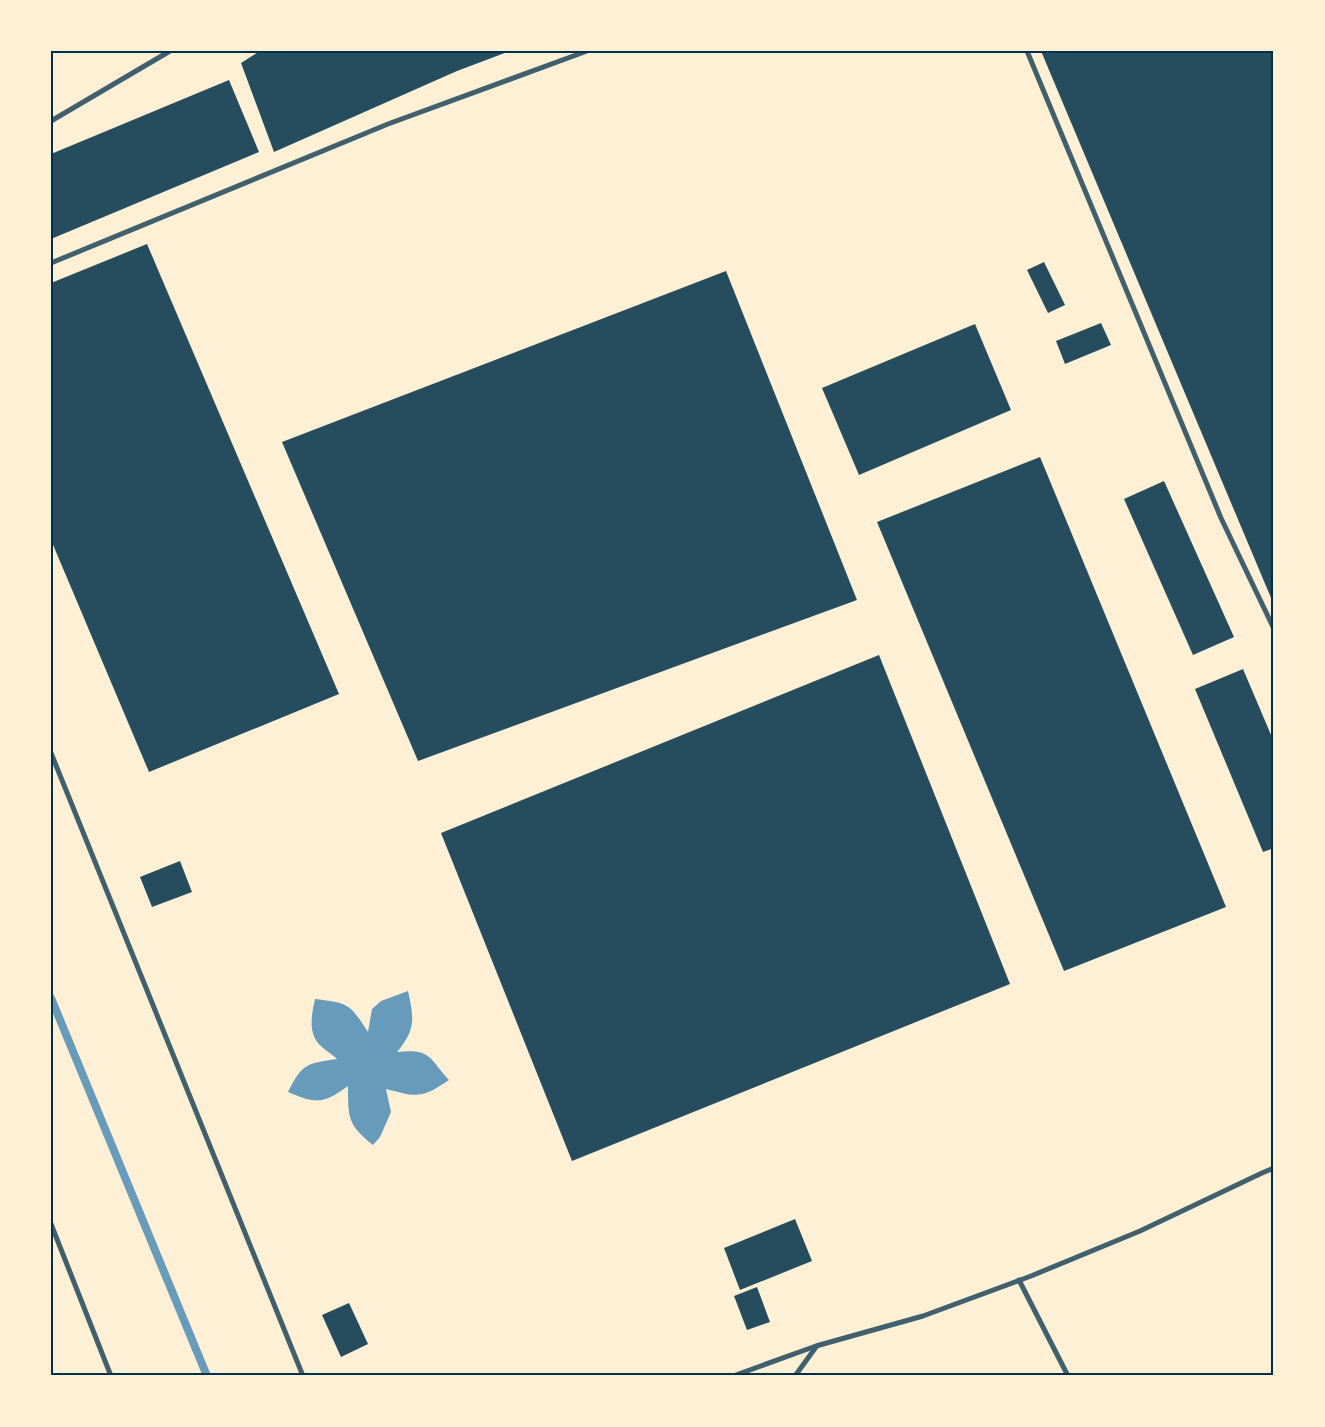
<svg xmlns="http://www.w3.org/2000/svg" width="1325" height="1427" font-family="'Libre Baskerville',serif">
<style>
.water{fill:#669bbc}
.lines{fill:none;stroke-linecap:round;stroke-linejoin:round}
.stream{stroke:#669bbc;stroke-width:8}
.building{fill:#264d5e}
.minor{stroke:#3f606c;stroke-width:5}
.neatline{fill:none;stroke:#003049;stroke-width:2}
</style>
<rect width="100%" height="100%" fill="#fdf0d5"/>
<path class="water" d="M408 991C414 1019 416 1029 397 1052 431 1048 429 1058 449 1080 421 1099 417 1097 386 1089L391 1112 380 1137 373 1145C348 1125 348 1118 348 1086 323 1104 316 1104 288 1092 303 1062 307 1064 337 1059 332 1054 323 1049 318 1043 308 1031 312 1013 315 999 349 1003 350 1004 368 1032L372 1009 381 1001Z"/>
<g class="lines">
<polyline class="stream" points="51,998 207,1376"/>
</g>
<g class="building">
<polygon points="260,51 510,51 457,71 274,152 241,63"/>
<polygon points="1041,51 1274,51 1274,605"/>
<polygon points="229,80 259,152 51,239 51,154"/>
<polygon points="147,244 339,694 149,772 51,540 51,283"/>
<polygon points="1044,262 1065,305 1048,313 1027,270"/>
<polygon points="726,271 857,600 418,761 282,442"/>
<polygon points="1101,323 1111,345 1065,364 1056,341"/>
<polygon points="975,324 1011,410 859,475 822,388"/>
<polygon points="1040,457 1226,907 1064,971 877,522"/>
<polygon points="1164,481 1234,637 1193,655 1124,499"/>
<polygon points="879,655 1010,984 572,1161 441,833"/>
<polygon points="1243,669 1274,742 1274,848 1263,852 1195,689"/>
<polygon points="180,861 192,892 152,907 140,877"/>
<polygon points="795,1219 812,1261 740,1290 724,1248"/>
<polygon points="757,1287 770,1322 747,1330 734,1296"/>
<polygon points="349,1303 368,1344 341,1357 322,1315"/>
</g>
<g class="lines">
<g class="minor">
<polyline points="1027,51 1221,518 1274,629"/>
<polyline points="51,121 170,51"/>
<polyline points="51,263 388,124 587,51"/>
<polyline points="51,753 303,1376"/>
<polyline points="51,1224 111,1376"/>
<polyline points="1019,1280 1068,1376"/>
<polyline points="733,1376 816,1346 923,1316 1031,1276 1140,1231 1262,1173 1274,1168"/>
<polyline points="795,1376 816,1347"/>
</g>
</g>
<rect width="1325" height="1427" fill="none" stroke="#fdf0d5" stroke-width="105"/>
<rect x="52" y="52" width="1220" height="1322" class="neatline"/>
</svg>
